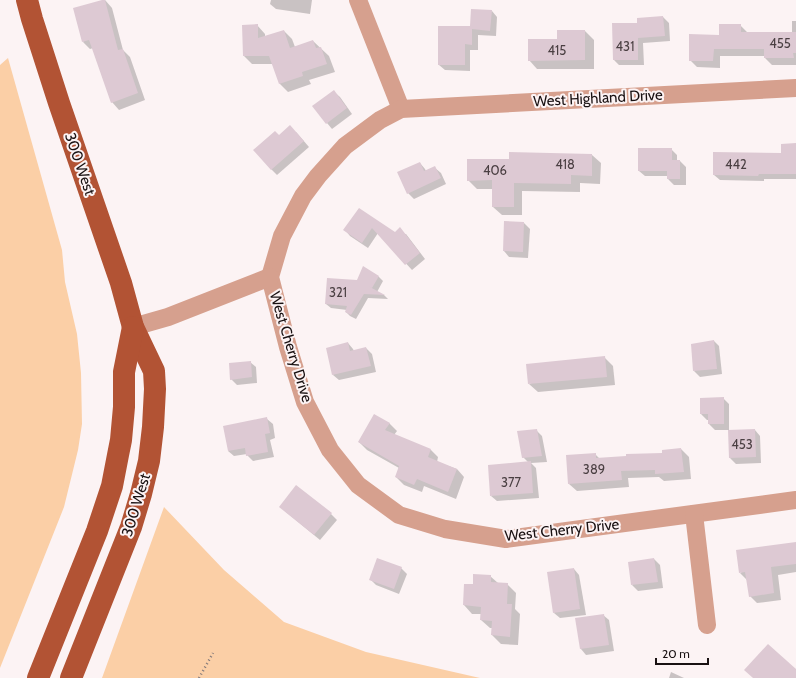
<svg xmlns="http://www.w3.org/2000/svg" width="796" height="678" font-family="Cabin,sans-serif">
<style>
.green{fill:#fbcfa6}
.shadow{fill:#0003}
.building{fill:#ddc9d3}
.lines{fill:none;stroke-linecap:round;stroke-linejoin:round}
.path{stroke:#82797a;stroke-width:2.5;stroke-dasharray:1 3;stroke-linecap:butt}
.minor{stroke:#d6a08e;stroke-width:18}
.major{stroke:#b25334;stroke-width:22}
.labels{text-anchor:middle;stroke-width:4;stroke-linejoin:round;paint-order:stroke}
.number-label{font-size:13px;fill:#4a3f42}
.street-label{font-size:15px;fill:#191112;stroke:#fcf3f4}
</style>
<rect width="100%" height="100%" fill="#fcf3f4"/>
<g class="green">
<polygon points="8,58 62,250 65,282 77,334 81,373 82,424 78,450 64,507 0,668 0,65"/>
<polygon points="164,507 224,570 284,622 366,652 480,678 102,678"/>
</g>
<g class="shadow">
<polygon points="105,0 112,8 123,50 130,57 145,100 119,110 112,102 93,48 90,49 83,42"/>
<polygon points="271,0 312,0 310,14 276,9 270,4"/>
<polygon points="492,11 497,17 496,36 478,35 478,50 470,50 470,71 445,70 439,65 471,27"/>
<polygon points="663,17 669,23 670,41 643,43 644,65 619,65 614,60 638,24"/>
<polygon points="792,21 796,21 796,65 772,65 765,58 765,56 720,56 720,68 697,67 690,60 720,36 740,25 747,32 792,33"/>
<polygon points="257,25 265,34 265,37 284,31 292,39 295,47 313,41 329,56 335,72 309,80 311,84 288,92 280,84 273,64 252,64 244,56"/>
<polygon points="585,31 594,40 594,69 537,69 529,60 558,40"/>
<polygon points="334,92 340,97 352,114 332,129 327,123"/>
<polygon points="296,132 309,147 277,175 271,169 279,137"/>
<polygon points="796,144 796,179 764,179 764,181 720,180 714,175 782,154"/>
<polygon points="671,149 677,155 677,161 680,161 686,167 686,185 674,185 668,179 668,176 645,176 639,171"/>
<polygon points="592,155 601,163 600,184 580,183 580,192 522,191 522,215 502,215 493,207 493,189 477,189 468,180 510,160"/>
<polygon points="420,163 425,169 426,171 435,168 441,173 446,184 414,199 408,193"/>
<polygon points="359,209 395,233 406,234 425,259 412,270 378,233 368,248 350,236 345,230"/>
<polygon points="524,223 530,229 528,258 509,257 504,251"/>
<polygon points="364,268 379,277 383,281 377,292 384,295 388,299 368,298 356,319 350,316 346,312 347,310 331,308 326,304 357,281"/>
<polygon points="714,341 719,346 722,374 700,377 694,371"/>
<polygon points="348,343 353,349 354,351 366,348 372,354 376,372 339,380 333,375"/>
<polygon points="604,357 613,366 615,385 538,392 529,384"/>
<polygon points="250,362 256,367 257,383 237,385 231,379"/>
<polygon points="723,398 729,404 729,431 755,430 760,436 761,463 736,464 730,458 729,430 715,430 709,424 709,420 707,420 701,414 701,399"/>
<polygon points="267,419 273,424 275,438 270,440 274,457 253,461 247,455 247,454 234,456 228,451"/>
<polygon points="389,423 397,431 394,435 431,450 438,457 437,462 457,469 464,477 456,499 424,486 422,492 404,485 396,477 399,468 367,450 359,442"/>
<polygon points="536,430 542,436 547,462 531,463 536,468 539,498 497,501 491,496 529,463 523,457"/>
<polygon points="681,449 689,457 691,479 664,481 659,477 628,478 629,487 577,491 569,484 595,454 600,459 663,454"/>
<polygon points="296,486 331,514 337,520 320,540 286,512"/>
<polygon points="796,539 796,572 778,575 781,600 757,603 750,596 747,580 740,573 796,543"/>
<polygon points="654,559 660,565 663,588 638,591 632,585"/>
<polygon points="401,568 407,574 399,594 376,585 370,579"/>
<polygon points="574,569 579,575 586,615 560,618 554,613"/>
<polygon points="490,576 498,583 507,584 516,593 515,609 520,614 518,645 501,644 492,635 492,628 490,628 481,620 482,614 472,614 464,605 474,585"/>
<polygon points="603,615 609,620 614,651 586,655 581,649 576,619"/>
<polygon points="671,672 684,678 669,678"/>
</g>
<g class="building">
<polygon points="102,0 105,0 118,50 123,49 138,93 111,103 89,40 82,42 73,8"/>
<polygon points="471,9 492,10 490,31 472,29 472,45 465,44 465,65 438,65 438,26 470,26"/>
<polygon points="663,16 665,36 638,38 638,60 613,60 612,23 637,23 637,18"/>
<polygon points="258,24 258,38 284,30 290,48 313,40 316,48 321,47 327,64 302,72 303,76 279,84 269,56 243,56 242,25"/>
<polygon points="719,24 741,24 741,32 796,32 796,53 793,53 794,58 764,58 764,49 714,49 713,61 689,61 689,34 719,35"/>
<polygon points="557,30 585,30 585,60 528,61 528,39 557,39"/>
<polygon points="334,90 347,108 326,124 312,106"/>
<polygon points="290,125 304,141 271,170 253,150 275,131 279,135"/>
<polygon points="796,143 796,174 759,174 758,176 713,175 713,152 781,153 781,144"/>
<polygon points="638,148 672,148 672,160 680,160 680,179 667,179 667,171 638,171"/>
<polygon points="509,152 592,154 592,176 571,175 571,184 514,183 514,207 492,207 492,180 467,181 467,159 509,159"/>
<polygon points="420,162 424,171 435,166 441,178 407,194 397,172"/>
<polygon points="359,208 395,232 400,227 420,253 405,265 372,228 362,243 343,230"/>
<polygon points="504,221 524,222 523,252 503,251"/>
<polygon points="363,266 379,276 372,288 368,286 385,295 364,294 351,315 345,312 347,306 325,304 327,278 357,280"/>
<polygon points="714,340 717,369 693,371 691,344"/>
<polygon points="348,342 350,351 366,347 371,366 332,375 326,348"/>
<polygon points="605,356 607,377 528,384 526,364"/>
<polygon points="251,361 252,377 230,380 229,363"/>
<polygon points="724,397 724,424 708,424 708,414 700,414 700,398"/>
<polygon points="374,414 390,423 385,430 431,449 428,457 457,469 448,492 417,479 414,485 395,477 399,466 358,442"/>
<polygon points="267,417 270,433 265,434 268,452 246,456 245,448 228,451 223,426"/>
<polygon points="537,429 542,456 522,458 517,431"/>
<polygon points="755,429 756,457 729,458 728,430"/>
<polygon points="681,448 684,472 655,474 655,470 621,471 622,480 568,484 566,455 596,453 596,458 626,456 626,454 662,453 662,450"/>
<polygon points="531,461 533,493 490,496 488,465"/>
<polygon points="296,485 332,513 314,535 279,507"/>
<polygon points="796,542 796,564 771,567 774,593 749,597 745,572 739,573 736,550"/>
<polygon points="377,558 402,567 394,589 369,580"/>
<polygon points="654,558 658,582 631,585 628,562"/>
<polygon points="574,568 580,609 553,613 547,572"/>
<polygon points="473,574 491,575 491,582 508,583 507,604 512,604 510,637 491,635 492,621 480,620 481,607 463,605 464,584 473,584"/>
<polygon points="604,614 609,645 580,649 575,618"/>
<polygon points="768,644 796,669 796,678 753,678 744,670"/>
</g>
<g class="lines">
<polyline class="path" points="199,678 213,653"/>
<g class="minor">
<polyline points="358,0 401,109"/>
<polyline points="796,88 401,109 380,120 345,146 318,176 303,196 282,236 270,277 288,347 305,402 330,450 358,485 399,515 445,529 506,539 796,500"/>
<polyline points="133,327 168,317 270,277"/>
<polyline points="694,514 707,625"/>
</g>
<g class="major">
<polyline points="27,0 32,19 59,103 121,283 133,327 154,371 155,389 153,427 149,461 141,494 131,527 71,678"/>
<polyline points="38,678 97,531 112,486 118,455 121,440 124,407 124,372 133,327"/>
</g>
</g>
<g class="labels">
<g class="number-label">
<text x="780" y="48">455</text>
<text x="625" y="51">431</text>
<text x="557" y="55">415</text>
<text x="565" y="169">418</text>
<text x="736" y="169">442</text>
<text x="495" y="175">406</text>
<text x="338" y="297">321</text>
<text x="742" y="449">453</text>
<text x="594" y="474">389</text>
<text x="511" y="487">377</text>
</g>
<g class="street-label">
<text transform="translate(598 98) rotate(-3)" y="5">West Highland Drive</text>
<text transform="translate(80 164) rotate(71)" y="5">300 West</text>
<text transform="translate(291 347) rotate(73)" y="5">West Cherry Drive</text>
<text transform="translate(136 505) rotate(-73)" y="5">300 West</text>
<text transform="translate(562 530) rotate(-6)" y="5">West Cherry Drive</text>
</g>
</g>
<path d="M656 658v6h52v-6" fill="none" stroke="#191112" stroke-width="2"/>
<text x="662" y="658" font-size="12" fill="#191112" stroke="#fcf3f4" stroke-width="3" paint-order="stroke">20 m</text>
</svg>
